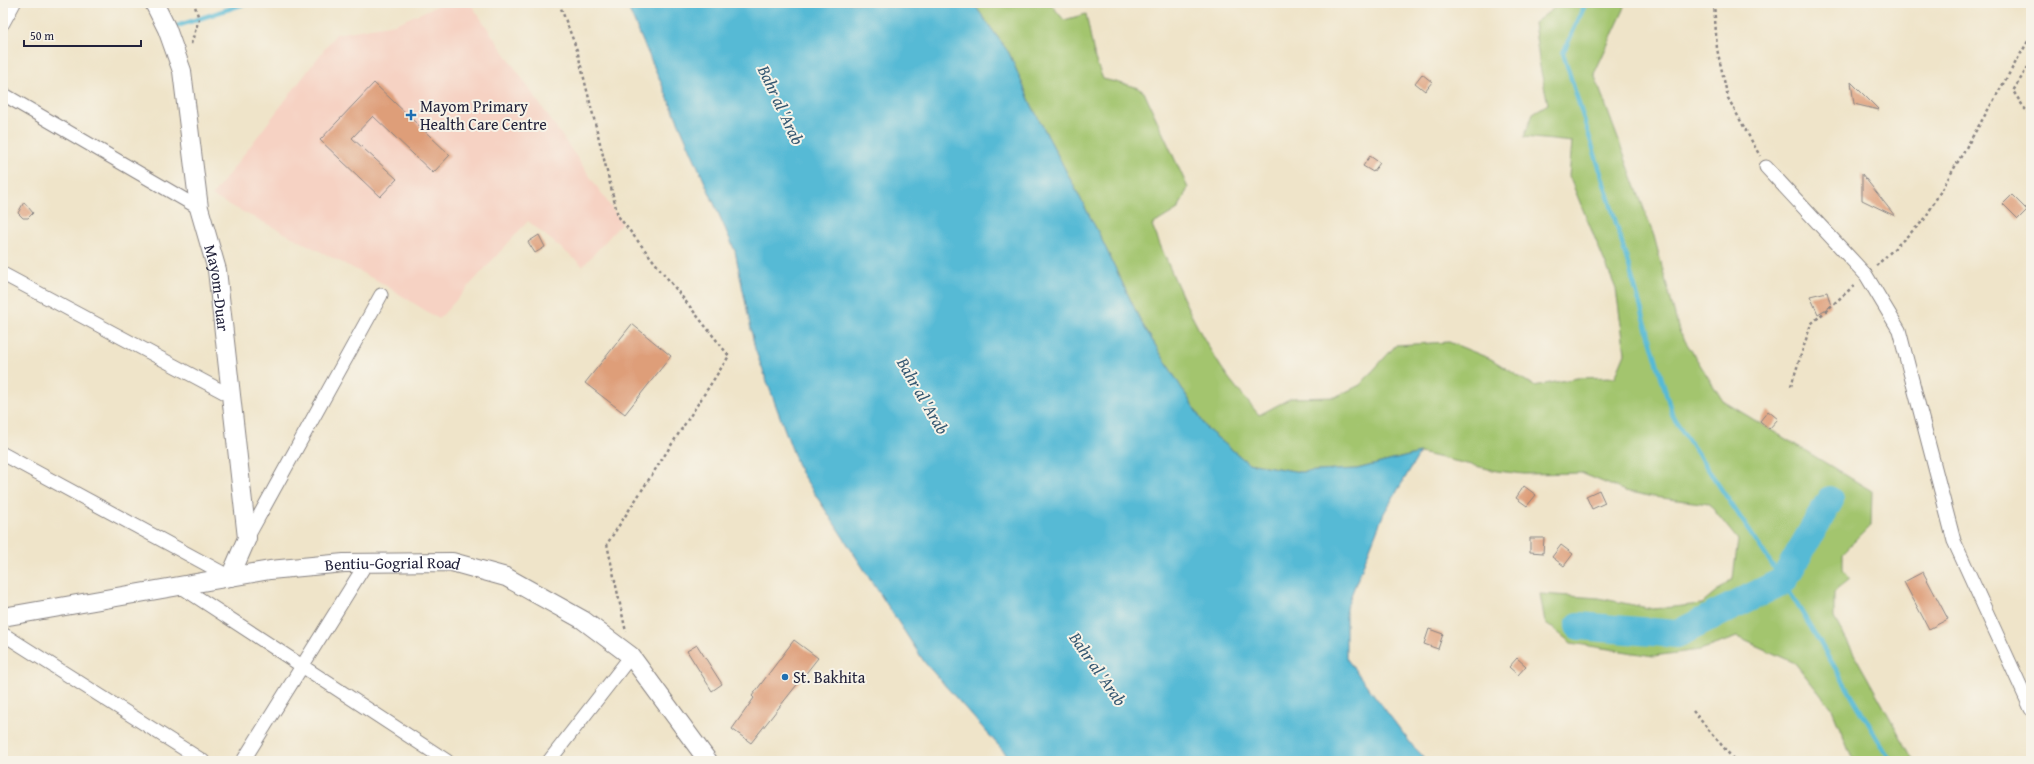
<svg xmlns="http://www.w3.org/2000/svg" width="2034" height="764" font-family="'Gentium Book Plus',serif">
<style>
.built{fill:#f6d2c3}
.green{fill:#a3c56e;stroke:#627454}
.water{fill:#56bad5;stroke:#3c6e88}
.lines{fill:none;stroke-linecap:round;stroke-linejoin:round}
.stream{stroke:#56bad5;stroke-width:4.5}
.river{stroke:#56bad5;stroke-width:28}
.building{fill:#de9e79}
.street-casing{stroke:#888382;stroke-width:15}
.secondary-casing{stroke:#888382;stroke-width:20}
.path{stroke:#888382;stroke-width:2.5;stroke-dasharray:3 3;stroke-linecap:butt}
.street{stroke:#fff;stroke-width:13}
.secondary{stroke:#fff;stroke-width:18}
.poi-dot{fill:#1f6fb2;stroke:#f7f3e8;stroke-width:1.5}
.labels{text-anchor:middle;stroke-width:4;stroke-linejoin:round;paint-order:stroke}
.poi-label{font-size:16px;fill:#22223b;stroke:#f7f3e8;text-anchor:start}
.street-label{font-size:16px;fill:#22223b;stroke:#f7f3e8}
.water-label{font-size:17px;font-style:italic;fill:#345771;stroke:#f7f3e8}
</style>
<rect width="100%" height="100%" fill="#f7f3e8"/>
<filter id="ink" filterUnits="userSpaceOnUse"><feTurbulence type="fractalNoise" baseFrequency=".025" numOctaves="2"/><feDisplacementMap in="SourceGraphic" scale="8" xChannelSelector="R" yChannelSelector="G"/><feConvolveMatrix kernelMatrix="1 2 1 2 8 2 1 2 1" color-interpolation-filters="sRGB"/></filter>
<filter id="wash" filterUnits="userSpaceOnUse"><feTurbulence type="fractalNoise" baseFrequency=".012" numOctaves="4" result="noise"/><feDisplacementMap in="SourceGraphic" scale="16" xChannelSelector="R" yChannelSelector="G"/><feGaussianBlur stdDeviation="0.9" result="paint"/><feColorMatrix in="noise" values="0 0 0 0 0 0 0 0 0 0 0 0 0 0 0 0 0 1.4 0 .05"/><feComposite in="paint" operator="in"/></filter>
<g filter="url(#wash)">
<rect width="100%" height="100%" fill="#efe4c9"/>
<polygon class="built" points="444,3 470,3 622,223 583,266 528,221 439,319 380,282 212,196 336,34 395,24"/>
<path class="green" d="M973 3H1050L1064 20 1086 14 1095 59 1103 79 1136 87 1144 92 1188 188 1178 209 1152 225C1172 274 1192 323 1221 367 1232 384 1246 399 1259 415L1291 398 1335 397 1360 385 1396 345 1449 342 1491 359 1534 386 1577 378 1615 377 1625 353 1616 289 1569 176 1572 142 1524 137 1533 113 1548 104 1540 67 1534 23 1557 6 1558 3H1627L1594 74 1654 236 1679 331 1723 401 1872 491 1871 525 1843 553V570L1850 579 1834 592V618L1914 761H1855L1851 756 1832 709 1795 663 1737 637 1700 650 1653 656 1571 643 1545 622 1540 594 1599 598 1653 609 1702 604 1733 578 1738 540 1709 504 1654 497 1625 491 1581 473 1524 474 1497 471 1420 453 1357 469 1300 472 1248 463 1207 429 1141 322 1099 234 1032 106 1009 53Z"/>
<polygon class="water" points="626,3 973,3 1009,53 1032,106 1099,234 1141,322 1207,429 1248,463 1300,472 1357,469 1420,453 1384,513 1346,608 1346,658 1412,745 1428,761 1014,761 1007,755 925,663 800,471 755,349 735,251"/>
<g class="lines">
<g class="stream">
<polyline points="1586,3 1563,53 1609,199 1673,417 1783,581 1891,761"/>
<polyline points="171,28 247,3"/>
</g>
<polyline class="river" points="1579,626 1677,634 1783,581 1830,500"/>
</g>
<g id="blocks">
<g class="building">
<polygon points="1422,74 1432,82 1425,91 1415,83"/>
<polygon points="1851,82 1879,110 1854,104"/>
<polygon points="374,83 450,155 433,173 373,116 352,138 397,179 380,197 320,140"/>
<polygon points="1370,156 1380,163 1373,172 1363,166"/>
<polygon points="1862,174 1895,216 1862,200"/>
<polygon points="2012,195 2027,210 2018,219 2003,204"/>
<polygon points="24,202 33,213 28,218 23,218 18,213"/>
<polygon points="539,235 545,247 535,253 528,242"/>
<polygon points="1827,292 1831,306 1818,314 1810,296"/>
<polygon points="632,324 671,356 625,414 585,383"/>
<polygon points="1768,411 1778,419 1769,429 1760,421"/>
<polygon points="1524,486 1536,495 1527,506 1516,498"/>
<polygon points="1599,490 1605,503 1592,509 1586,496"/>
<polygon points="1530,538 1544,538 1543,553 1530,552"/>
<polygon points="1561,545 1573,554 1564,566 1552,557"/>
<polygon points="1923,572 1948,619 1929,629 1904,582"/>
<polygon points="1429,629 1443,634 1438,649 1424,644"/>
<polygon points="794,640 818,658 751,743 732,729 754,698 752,696"/>
<polygon points="697,645 722,684 712,691 687,651"/>
<polygon points="1517,658 1526,666 1518,675 1509,667"/>
</g>
</g>
</g>
<g filter="url(#ink)">
<use href="#blocks" fill-opacity="0" stroke="#888382" stroke-width="1"/>
<g class="lines">
<g class="street-casing">
<g id="street">
<polyline points="3,23 14,3"/>
<polyline points="3,94 199,208"/>
<polyline points="1766,167 1866,275 1899,330 1954,541 2031,709"/>
<polyline points="3,274 231,396"/>
<polyline points="3,454 230,577"/>
<polyline points="247,538 381,295"/>
<polyline points="180,586 447,761"/>
<polyline points="3,634 203,761"/>
<polyline points="243,761 367,562"/>
<polyline points="549,761 631,656"/>
</g>
</g>
<g class="secondary-casing">
<g id="secondary">
<path id="s1" d="M154 3 167 29 182 71 199 208 217 270 247 538 230 577"/>
<path id="s2" d="M3 617 270 570 344 563 452 562 506 577 583 620 631 656 708 761"/>
</g>
</g>
<g class="path">
<polyline points="559,3 577,50 618,216 729,356 607,544 626,632"/>
<polyline points="1714,3 1717,49 1728,98 1760,156"/>
<polyline points="191,44 199,19 194,3"/>
<polyline points="2031,62 2013,91 2025,109 2031,114"/>
<polyline points="1876,266 1924,220 2031,36"/>
<polyline points="1791,386 1811,324 1856,284"/>
<polyline points="1693,711 1735,761"/>
</g>
<use href="#street" class="street"/>
<use href="#secondary" class="secondary"/>
</g>
</g>
<g class="poi-dot">
<path d="M409 109h4v4h4v4h-4v4h-4v-4h-4v-4h4z"/>
<circle cx="785" cy="677" r="4"/>
</g>
<g class="labels">
<g class="poi-label">
<text x="420" y="112">Mayom Primary<tspan x="420" dy="18">Health Care Centre</tspan></text>
<text x="793" y="683">St. Bakhita</text>
</g>
<g class="street-label">
<text dy="6" stroke="none"><textPath href="#s1" startOffset="294">Mayom-Duar</textPath></text>
<text dy="6" stroke="none"><textPath href="#s2" startOffset="394">Bentiu-Gogrial Road</textPath></text>
</g>
<g class="water-label">
<text transform="translate(781 105) rotate(65)" y="6">Bahr al 'Arab</text>
<text transform="translate(923 396) rotate(60)" y="6">Bahr al 'Arab</text>
<text transform="translate(1098 669) rotate(55)" y="6">Bahr al 'Arab</text>
</g>
</g>
<rect width="2034" height="764" fill="none" stroke="#f7f3e8" stroke-width="16"/>
<path d="M24 40v6h117v-6" fill="none" stroke="#22223b" stroke-width="2"/>
<text x="30" y="40" font-size="12" fill="#22223b" stroke="#f7f3e8" stroke-width="3" paint-order="stroke">50 m</text>
</svg>
